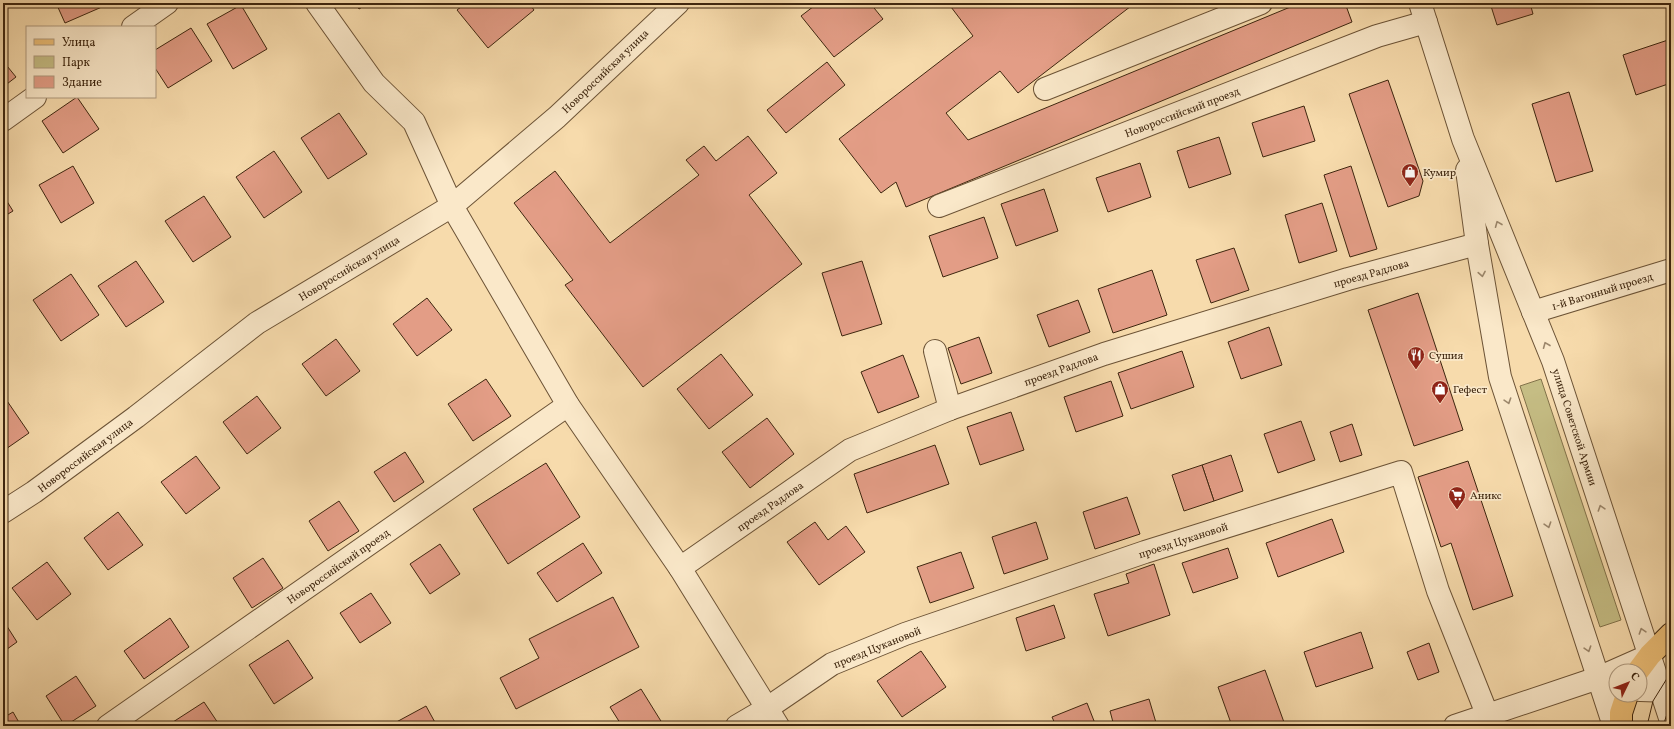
<svg xmlns="http://www.w3.org/2000/svg" width="1674" height="729" font-family="Vollkorn,serif">
<style>
.green{fill:#c5bd84;stroke:#82724a}
.building{fill:#e39d86;stroke:#3e260f}
.lines{fill:none;stroke-linecap:round;stroke-linejoin:round}
.minor-casing{stroke:#6c5336;stroke-width:24}
.major-casing{stroke:#3e260f;stroke-width:24}
.minor{stroke:#fae8c9;stroke-width:22}
.major{stroke:#ecbe76;stroke-width:22}
.tram{stroke:#3e260f;stroke-width:1}
.oneway{stroke:#9c876c}
.labels{text-anchor:middle;stroke-width:3.5;stroke-linejoin:round;paint-order:stroke}
.street-label{font-size:11px;fill:#3e260f;stroke:#fae8c9}
.poi-label{font-size:11px;fill:#3e260f;stroke:#fae8c9;text-anchor:start}
</style>
<rect width="100%" height="100%" fill="#f7dbac"/>
<filter id="stains"><feTurbulence type="fractalNoise" baseFrequency=".005" numOctaves="4"/><feColorMatrix values="0 0 0 0 .2 0 0 0 0 .09 0 0 0 0 .02 0 0 0 .5 -.17"/></filter>
<radialGradient id="worn" r=".72"><stop offset=".6" stop-color="#630" stop-opacity="0"/><stop offset="1" stop-color="#630" stop-opacity=".3"/></radialGradient>
<polygon class="green" points="1541,379 1621,620 1600,627 1520,386"/>
<g class="building">
<polygon points="56,3 111,3 65,23"/>
<polygon points="355,3 369,3 359,9"/>
<polygon points="466,3 529,3 534,10 488,48 457,10"/>
<polygon points="818,3 870,3 883,19 834,57 801,16"/>
<polygon points="948,3 1135,3 1018,93 1000,71 946,113 968,140 1300,3 1345,3 1352,22 906,207 896,182 881,193 839,139 973,36"/>
<polygon points="1490,3 1530,3 1533,14 1497,25"/>
<polygon points="241,5 267,49 233,69 207,24"/>
<polygon points="191,28 212,61 168,88 155,68 155,50"/>
<polygon points="1671,39 1671,83 1636,95 1623,55"/>
<polygon points="3,61 16,77 3,87"/>
<polygon points="827,62 845,85 786,133 767,110"/>
<polygon points="1388,80 1423,181 1419,196 1388,207 1349,94"/>
<polygon points="1569,92 1593,171 1556,182 1532,104"/>
<polygon points="77,97 99,129 63,153 42,121"/>
<polygon points="1304,106 1315,141 1263,157 1252,123"/>
<polygon points="339,113 367,154 328,179 301,138"/>
<polygon points="748,136 777,173 749,195 802,264 643,387 565,285 573,280 514,203 555,171 610,243 699,175 686,160 704,146 716,161"/>
<polygon points="1219,137 1231,174 1189,188 1177,151"/>
<polygon points="274,151 302,192 264,218 236,177"/>
<polygon points="1140,163 1151,197 1108,212 1096,178"/>
<polygon points="73,166 94,203 61,223 39,185"/>
<polygon points="1351,166 1377,249 1350,257 1324,175"/>
<polygon points="1044,189 1058,231 1016,246 1001,204"/>
<polygon points="3,195 13,211 3,217"/>
<polygon points="204,196 231,237 193,262 165,221"/>
<polygon points="1322,203 1337,251 1299,263 1285,215"/>
<polygon points="984,217 998,258 943,277 929,236"/>
<polygon points="1234,248 1249,290 1211,303 1196,260"/>
<polygon points="136,261 164,302 126,327 98,286"/>
<polygon points="862,261 882,324 842,336 822,273"/>
<polygon points="1152,270 1167,315 1113,333 1098,289"/>
<polygon points="71,274 99,315 61,341 33,300"/>
<polygon points="1418,293 1463,430 1414,446 1368,310"/>
<polygon points="427,298 452,330 417,356 393,324"/>
<polygon points="1078,300 1090,332 1049,347 1037,315"/>
<polygon points="1269,327 1282,365 1241,379 1228,342"/>
<polygon points="979,337 992,373 961,384 948,348"/>
<polygon points="336,339 360,371 326,396 302,364"/>
<polygon points="1182,351 1194,387 1131,409 1118,373"/>
<polygon points="721,354 753,395 709,429 677,389"/>
<polygon points="903,355 919,397 878,413 861,372"/>
<polygon points="486,379 511,416 473,441 448,404"/>
<polygon points="1111,381 1123,416 1076,432 1064,397"/>
<polygon points="3,395 29,433 3,451"/>
<polygon points="257,396 281,428 247,454 223,422"/>
<polygon points="1011,412 1024,450 980,465 967,427"/>
<polygon points="767,418 794,454 750,488 722,452"/>
<polygon points="1301,421 1315,460 1278,473 1264,434"/>
<polygon points="1352,424 1362,455 1340,462 1330,432"/>
<polygon points="935,445 949,484 867,513 854,474"/>
<polygon points="405,452 424,482 394,502 374,472"/>
<polygon points="1231,455 1243,491 1214,501 1202,465"/>
<polygon points="196,456 220,488 186,514 161,482"/>
<polygon points="1468,461 1513,596 1473,610 1451,543 1441,547 1418,477"/>
<polygon points="546,463 580,517 508,564 473,509"/>
<polygon points="1202,465 1214,501 1184,511 1172,475"/>
<polygon points="1127,497 1140,534 1095,549 1083,512"/>
<polygon points="339,501 359,531 328,551 309,521"/>
<polygon points="118,512 143,545 108,570 84,538"/>
<polygon points="1332,519 1344,552 1278,577 1266,543"/>
<polygon points="815,522 828,540 846,526 865,552 819,585 787,542"/>
<polygon points="1036,522 1048,559 1004,574 992,537"/>
<polygon points="583,543 602,573 557,602 537,573"/>
<polygon points="440,544 460,574 430,594 410,564"/>
<polygon points="1228,548 1238,578 1193,593 1182,563"/>
<polygon points="961,552 974,588 930,603 917,567"/>
<polygon points="263,558 283,588 252,608 233,578"/>
<polygon points="47,562 71,594 37,620 12,588"/>
<polygon points="1154,564 1170,615 1108,636 1094,594 1129,583 1126,574"/>
<polygon points="371,593 391,623 360,643 340,613"/>
<polygon points="613,597 639,647 516,709 500,678 539,658 529,639"/>
<polygon points="1054,605 1065,638 1026,651 1016,618"/>
<polygon points="170,618 189,647 144,679 124,651"/>
<polygon points="3,620 17,642 3,652"/>
<polygon points="1361,632 1373,668 1316,687 1304,652"/>
<polygon points="288,640 313,678 274,704 249,665"/>
<polygon points="1429,643 1439,672 1418,680 1407,652"/>
<polygon points="921,651 946,687 902,717 877,681"/>
<polygon points="1265,670 1285,725 1258,726 1256,723 1247,726 1232,726 1218,687"/>
<polygon points="76,676 96,706 65,726 46,696"/>
<polygon points="641,689 664,726 622,726 610,707"/>
<polygon points="1149,699 1157,726 1114,726 1110,711"/>
<polygon points="204,702 220,726 176,726 173,722"/>
<polygon points="1087,703 1096,726 1056,726 1052,717"/>
<polygon points="426,706 437,726 389,726"/>
<polygon points="13,712 21,726 3,726 3,718"/>
</g>
<g class="lines">
<g class="minor-casing">
<g id="minor">
<polyline points="317,3 374,83 414,122 452,206 568,405 680,568 778,726"/>
<polyline points="1420,3 1463,139 1553,361 1671,721"/>
<polyline points="133,27 167,3"/>
<polyline points="1045,89 1261,3"/>
<polyline points="3,120 35,97"/>
<polyline points="1467,170 1477,244 1500,377 1614,726"/>
<polyline points="939,206 1377,36 1426,22"/>
<polyline points="1533,312 1671,270"/>
<polyline points="935,351 950,409"/>
<polyline points="3,512 34,492 136,417 257,323 452,206 557,117 678,3"/>
<polyline points="680,568 850,450 950,409 1104,354 1348,279 1477,244"/>
<polyline points="1640,690 1671,691"/>
<polyline points="108,726 568,405"/>
<polyline points="737,726 766,709 832,664 905,634 1145,552 1401,472 1438,591 1487,714"/>
<polyline points="1455,726 1598,678 1650,655"/>
</g>
</g>
<g class="major-casing">
<g id="major">
<polyline points="1638,671 1650,655 1671,634"/>
<polyline points="1621,726 1621,713 1627,695"/>
</g>
</g>
<use href="#minor" class="minor"/>
<use href="#major" class="major"/>
<g class="tram">
<polyline points="1647,726 1653,701 1671,672"/>
<polyline points="1663,726 1671,702"/>
</g>
</g>
<defs><path id="oneway-chevron" d="M-2-3.5L2.5 0L-2 3.5" fill="none" stroke-width="1.6" stroke-linecap="round" stroke-linejoin="round"/></defs>
<g class="oneway">
<use href="#oneway-chevron" transform="translate(1498 224) rotate(-112)"/>
<use href="#oneway-chevron" transform="translate(1482 274) rotate(80)"/>
<use href="#oneway-chevron" transform="translate(1546 345) rotate(-112)"/>
<use href="#oneway-chevron" transform="translate(1508 401) rotate(72)"/>
<use href="#oneway-chevron" transform="translate(1601 508) rotate(-108)"/>
<use href="#oneway-chevron" transform="translate(1548 525) rotate(72)"/>
<use href="#oneway-chevron" transform="translate(1642 631) rotate(-108)"/>
<use href="#oneway-chevron" transform="translate(1588 649) rotate(72)"/>
</g>
<defs>
<g id="shop-pin" transform="scale(0.9)"><path d="M0 17L-7.5 6A9.5 9.5 0 1 1 7.5 6Z" fill="#8f2418" stroke="#fae8c9"/><path d="M-5-2.5h2.3a2.7 3.5 0 0 1 5.4 0H5L5.5 6h-11ZM-1.5-2.5h3a1.5 2.3 0 0 0-3 0Z" fill="#fff"/></g>
<g id="restaurant-pin" transform="scale(0.9)"><path d="M0 17L-7.5 6A9.5 9.5 0 1 1 7.5 6Z" fill="#8f2418" stroke="#fae8c9"/><path d="M-5-6h1v4h1v-4h1v4h1v-4h1v5L-1.5 .5V6h-2V.5L-5-1ZM5-6V6H3V1.5H1.5Q1.5-4 5-6Z" fill="#fff"/></g>
<g id="supermarket-pin" transform="scale(0.9)"><path d="M0 17L-7.5 6A9.5 9.5 0 1 1 7.5 6Z" fill="#8f2418" stroke="#fae8c9"/><path d="M-6-5.5h2.5l.6 2H6L4.5 2H-2.5L-4.4-4H-6ZM-1.5 3.2a1.3 1.3 0 1 0 .1 0ZM3 3.2a1.3 1.3 0 1 0 .1 0Z" fill="#fff"/></g>
</defs>
<g fill-rule="evenodd">
<use href="#shop-pin" x="1410" y="172"/>
<use href="#restaurant-pin" x="1416" y="355"/>
<use href="#shop-pin" x="1440" y="389"/>
<use href="#supermarket-pin" x="1457" y="495"/>
</g>
<g class="labels">
<g class="street-label">
<text transform="translate(605 71) rotate(-44)" y="4">Новороссийская улица</text>
<text transform="translate(1182 112) rotate(-21)" y="4">Новороссийский проезд</text>
<text transform="translate(349 268) rotate(-31)" y="4">Новороссийская улица</text>
<text transform="translate(1371 273) rotate(-16)" y="4">проезд Радлова</text>
<text transform="translate(1602 291) rotate(-17)" y="4">1-й Вагонный проезд</text>
<text transform="translate(1061 369) rotate(-20)" y="4">проезд Радлова</text>
<text transform="translate(1575 427) rotate(72)" y="4">улица Советской Армии</text>
<text transform="translate(85 455) rotate(-37)" y="4">Новороссийская улица</text>
<text transform="translate(770 506) rotate(-35)" y="4">проезд Радлова</text>
<text transform="translate(1183 540) rotate(-18)" y="4">проезд Цукановой</text>
<text transform="translate(338 566) rotate(-35)" y="4">Новороссийский проезд</text>
<text transform="translate(877 647) rotate(-22)" y="4">проезд Цукановой</text>
</g>
<g class="poi-label">
<text x="1423" y="176">Кумир</text>
<text x="1429" y="359">Сушия</text>
<text x="1453" y="393">Гефест</text>
<text x="1470" y="499">Аникс</text>
</g>
</g>
<rect width="1674" height="729" fill="none" stroke="#f7dbac" stroke-width="16"/>
<rect x="4" y="4" width="1666" height="721" fill="none" stroke="#3e260f" stroke-width="2"/>
<rect x="8" y="8" width="1658" height="713" fill="none" stroke="#3e260f"/>
<rect x="26" y="26" width="130" height="72" fill="#fae8c9" stroke="#af9a7f"/>
<rect x="34" y="39" width="20" height="6" fill="#ecbe76" stroke="#af9a7f"/>
<text x="62" y="46" font-size="12" fill="#3e260f">Улица</text>
<rect x="34" y="56" width="20" height="12" fill="#c5bd84" stroke="#af9a7f"/>
<text x="62" y="66" font-size="12" fill="#3e260f">Парк</text>
<rect x="34" y="76" width="20" height="12" fill="#e39d86" stroke="#af9a7f"/>
<text x="62" y="86" font-size="12" fill="#3e260f">Здание</text>
<g transform="translate(1628 683) rotate(47)"><circle r="19" fill="#fae8c9" stroke="#af9a7f"/>
<path d="M0-3L7 15L0 10L-7 15Z" fill="#8f2418"/>
<text y="-6" font-size="11" font-weight="bold" text-anchor="middle" fill="#3e260f">С</text>
</g>
<rect width="100%" height="100%" filter="url(#stains)"/>
<rect width="100%" height="100%" fill="url(#worn)"/>
</svg>
